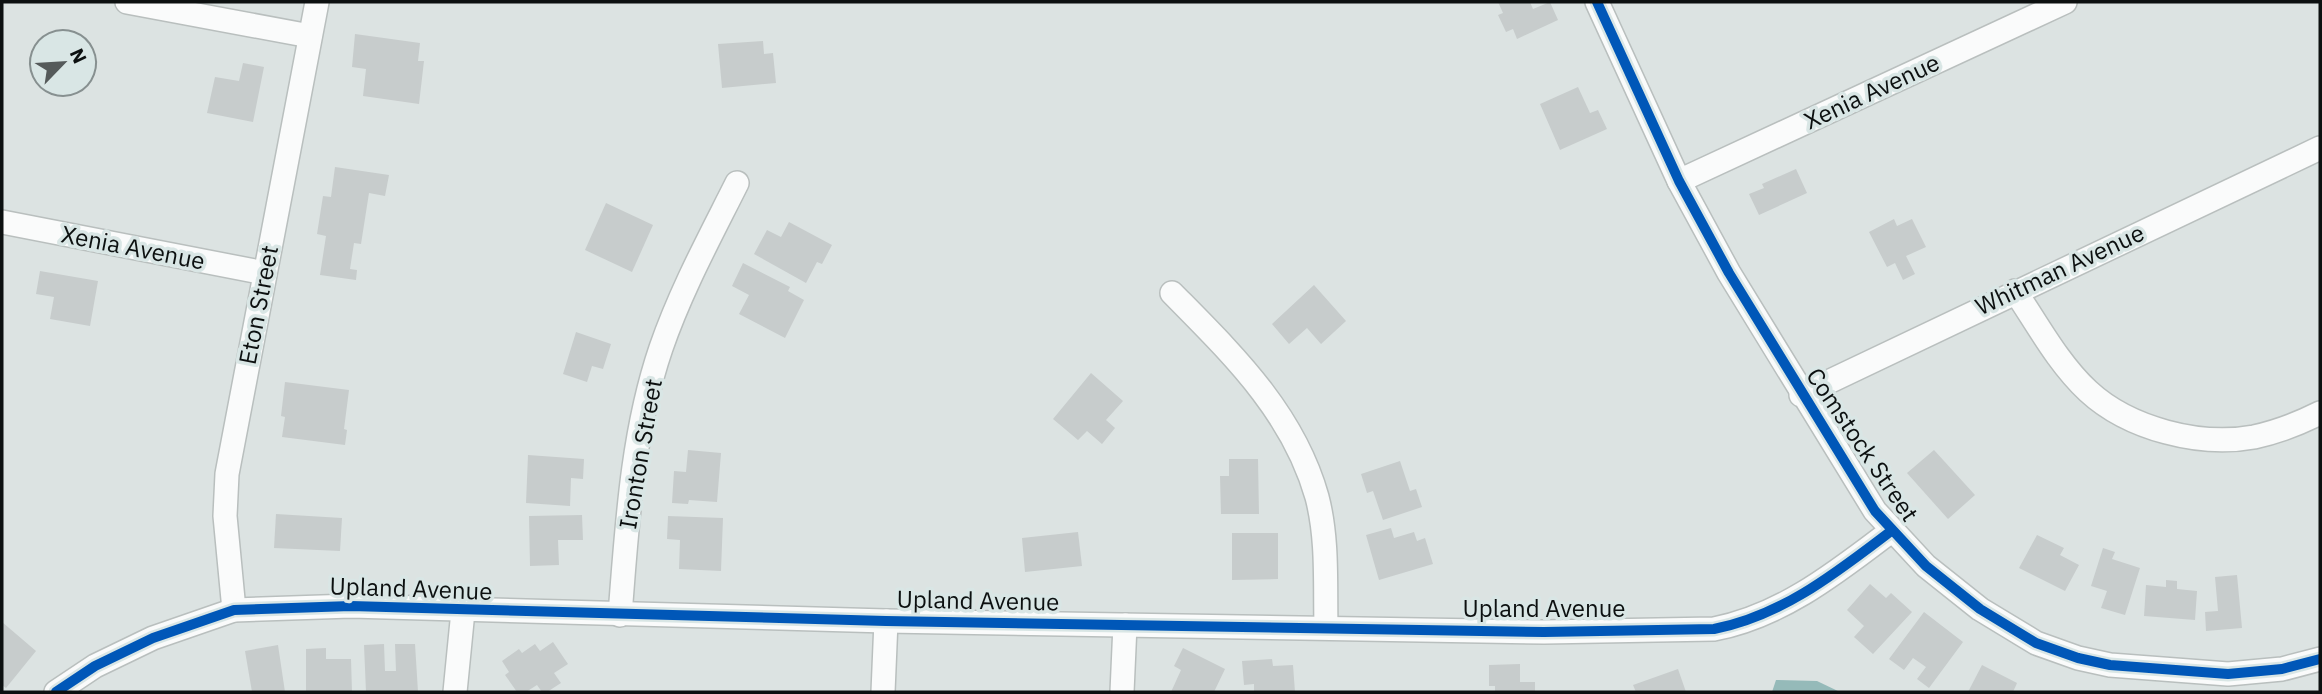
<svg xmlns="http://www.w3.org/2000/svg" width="2322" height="694" font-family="'IBM Plex Sans',sans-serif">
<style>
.water{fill:#95bab9}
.building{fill:#c7cccc}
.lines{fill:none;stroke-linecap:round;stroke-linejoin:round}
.minor-casing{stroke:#b9bfbe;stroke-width:26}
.minor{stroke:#fafbfb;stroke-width:23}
.cycleway-casing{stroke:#d9e6e5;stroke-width:15}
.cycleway{stroke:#0057b8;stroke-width:10}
.labels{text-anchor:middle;stroke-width:7;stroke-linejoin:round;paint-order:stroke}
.street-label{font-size:24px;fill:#0c1010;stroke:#d9e6e5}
</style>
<rect width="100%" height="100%" fill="#dce3e2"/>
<polygon class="water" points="1776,680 1817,681 1840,692 1772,692"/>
<g class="building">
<polygon points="1498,2 1530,2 1533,9 1550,2 1558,20 1517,39 1513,29 1506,32 1498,15 1503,13"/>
<polygon points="355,34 420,43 418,61 424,61 419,104 363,96 366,69 352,67"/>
<polygon points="763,41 764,54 773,53 776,83 722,88 718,44"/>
<polygon points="243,63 264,67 253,122 207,113 215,77 239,81"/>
<polygon points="1578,87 1590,113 1598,110 1607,129 1560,150 1540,104"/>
<polygon points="335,167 389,175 385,196 369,193 361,244 354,243 350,269 357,270 356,280 320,275 326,236 317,234 323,196 331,197"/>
<polygon points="1796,169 1807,193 1759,215 1749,194 1764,188 1762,184"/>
<polygon points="606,203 653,225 632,272 585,250"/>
<polygon points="1894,219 1897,226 1912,219 1926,247 1906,256 1915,274 1903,280 1895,263 1887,267 1869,232"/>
<polygon points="789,222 832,245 822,264 817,262 806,283 754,254 767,230 781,237"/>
<polygon points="743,263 790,287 788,291 804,300 785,338 739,314 749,295 732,286"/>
<polygon points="40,271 98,281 90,326 50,319 54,297 36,294"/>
<polygon points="1314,285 1346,321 1321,344 1307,328 1289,344 1272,324"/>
<polygon points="576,332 611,344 603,369 592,366 587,382 563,374"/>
<polygon points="1091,373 1123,401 1106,420 1115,428 1102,444 1087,431 1078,440 1053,419"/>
<polygon points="285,382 349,390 344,429 347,430 345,445 282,437 285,417 281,416"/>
<polygon points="688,450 721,453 717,502 689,500 688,504 672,503 674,471 686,472"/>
<polygon points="1934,450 1975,495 1948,519 1907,473"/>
<polygon points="528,455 584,459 583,479 571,478 570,506 526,503"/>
<polygon points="1229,459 1258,459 1259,514 1221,514 1220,476 1229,476"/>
<polygon points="1400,461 1410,491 1416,489 1422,507 1383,520 1373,491 1367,493 1361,474"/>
<polygon points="276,514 342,518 340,551 274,548"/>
<polygon points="582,515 583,540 558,540 559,565 530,566 529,516"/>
<polygon points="668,516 723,518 721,571 679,569 680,540 667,539"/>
<polygon points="1391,528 1394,538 1414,532 1417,541 1425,538 1433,564 1379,580 1366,535"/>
<polygon points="1078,532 1082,566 1025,572 1022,538"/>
<polygon points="1232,533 1278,533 1278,579 1232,580"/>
<polygon points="2037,535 2064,548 2060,555 2079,565 2065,591 2019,568"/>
<polygon points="2103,548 2115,552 2112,559 2140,568 2125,615 2101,608 2107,591 2091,586"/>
<polygon points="2237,575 2242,628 2206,631 2205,612 2218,611 2215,577"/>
<polygon points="2166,580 2177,581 2177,589 2197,591 2195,620 2144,616 2146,585 2166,587"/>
<polygon points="1870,584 1886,598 1891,593 1912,612 1873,654 1854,637 1864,626 1847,610"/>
<polygon points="1924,612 1963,642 1929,688 1917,679 1926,667 1913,658 1904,670 1889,659"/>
<polygon points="2,622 36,651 6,688 2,685"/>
<polygon points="553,642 568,664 554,673 561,683 547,692 542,692 537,685 526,692 517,692 505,675 509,672 502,661 519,649 522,653 535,644 540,651"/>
<polygon points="384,644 385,671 396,671 395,644 415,644 418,692 366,692 364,645"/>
<polygon points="278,645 285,692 252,692 245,651"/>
<polygon points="326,648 326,659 351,659 352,692 306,692 306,649"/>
<polygon points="1183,648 1225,669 1214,692 1171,692 1181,670 1174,666"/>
<polygon points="1272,659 1273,666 1293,665 1295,692 1254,692 1254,684 1244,685 1242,661"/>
<polygon points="1520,664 1520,682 1535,682 1535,692 1495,692 1495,686 1489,686 1489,665"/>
<polygon points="1982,665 2017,683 2013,692 1968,692"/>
<polygon points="1678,669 1686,692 1636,692 1633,685"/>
</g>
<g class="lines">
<g class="minor-casing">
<g id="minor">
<polyline points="127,2 310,36"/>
<polyline points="1597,2 1679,181 1729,273 1875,511 1926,566 1980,609 2036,643 2078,658 2110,665 2228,674 2282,669 2320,659"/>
<polyline points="1679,181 2065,2"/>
<polyline points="2,222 265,273"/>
<path d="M2015 291C2038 325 2058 363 2088 391 2129 429 2200 447 2254 437 2277 432 2300 423 2320 413"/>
<path d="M1172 293C1232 354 1293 412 1317 497 1328 539 1325 584 1326 626"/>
<polyline points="1801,395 2320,148"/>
<polyline points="234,610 225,516 227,474 317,2"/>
<path d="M620 615C627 526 632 433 661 348 681 290 710 237 737 183"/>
<path d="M56 692 95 666 153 638 234 610 351 606 886 621 1544 632 1714 629C1782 616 1837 572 1891 531"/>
<polyline points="455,692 463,611"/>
<polyline points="883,692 886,621"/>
<polyline points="1122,692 1125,625"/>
</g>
</g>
<use href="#minor" class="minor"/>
<g class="cycleway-casing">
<g id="cycleway">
<polyline points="1597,2 1679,181 1729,273 1875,511 1926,566 1980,609 2036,643 2078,658 2110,665 2228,674 2282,669 2320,659"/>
<path d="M56 692 95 666 153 638 234 610 351 606 886 621 1544 632 1714 629C1782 616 1837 572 1891 531"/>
</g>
</g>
<use href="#cycleway" class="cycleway"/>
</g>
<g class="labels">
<g class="street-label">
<text transform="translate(1872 92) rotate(-25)" y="8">Xenia Avenue</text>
<text transform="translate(133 248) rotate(11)" y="8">Xenia Avenue</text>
<text transform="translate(2060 270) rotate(-25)" y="8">Whitman Avenue</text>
<text transform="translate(259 305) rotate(-79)" y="8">Eton Street</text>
<text transform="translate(1862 445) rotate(56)" y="8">Comstock Street</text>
<text transform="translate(641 454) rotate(-80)" y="8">Ironton Street</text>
<text transform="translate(411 589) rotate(2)" y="8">Upland Avenue</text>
<text transform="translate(978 601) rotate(1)" y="8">Upland Avenue</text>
<text x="1544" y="617">Upland Avenue</text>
</g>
</g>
<rect width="2322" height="694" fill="none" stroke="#0c1010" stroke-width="7"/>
<g transform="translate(63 63) rotate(65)"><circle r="33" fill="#d9e6e5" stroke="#879090" stroke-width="2"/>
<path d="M0-5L12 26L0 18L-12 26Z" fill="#555a5a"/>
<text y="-10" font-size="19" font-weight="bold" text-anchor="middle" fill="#0c1010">N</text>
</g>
</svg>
